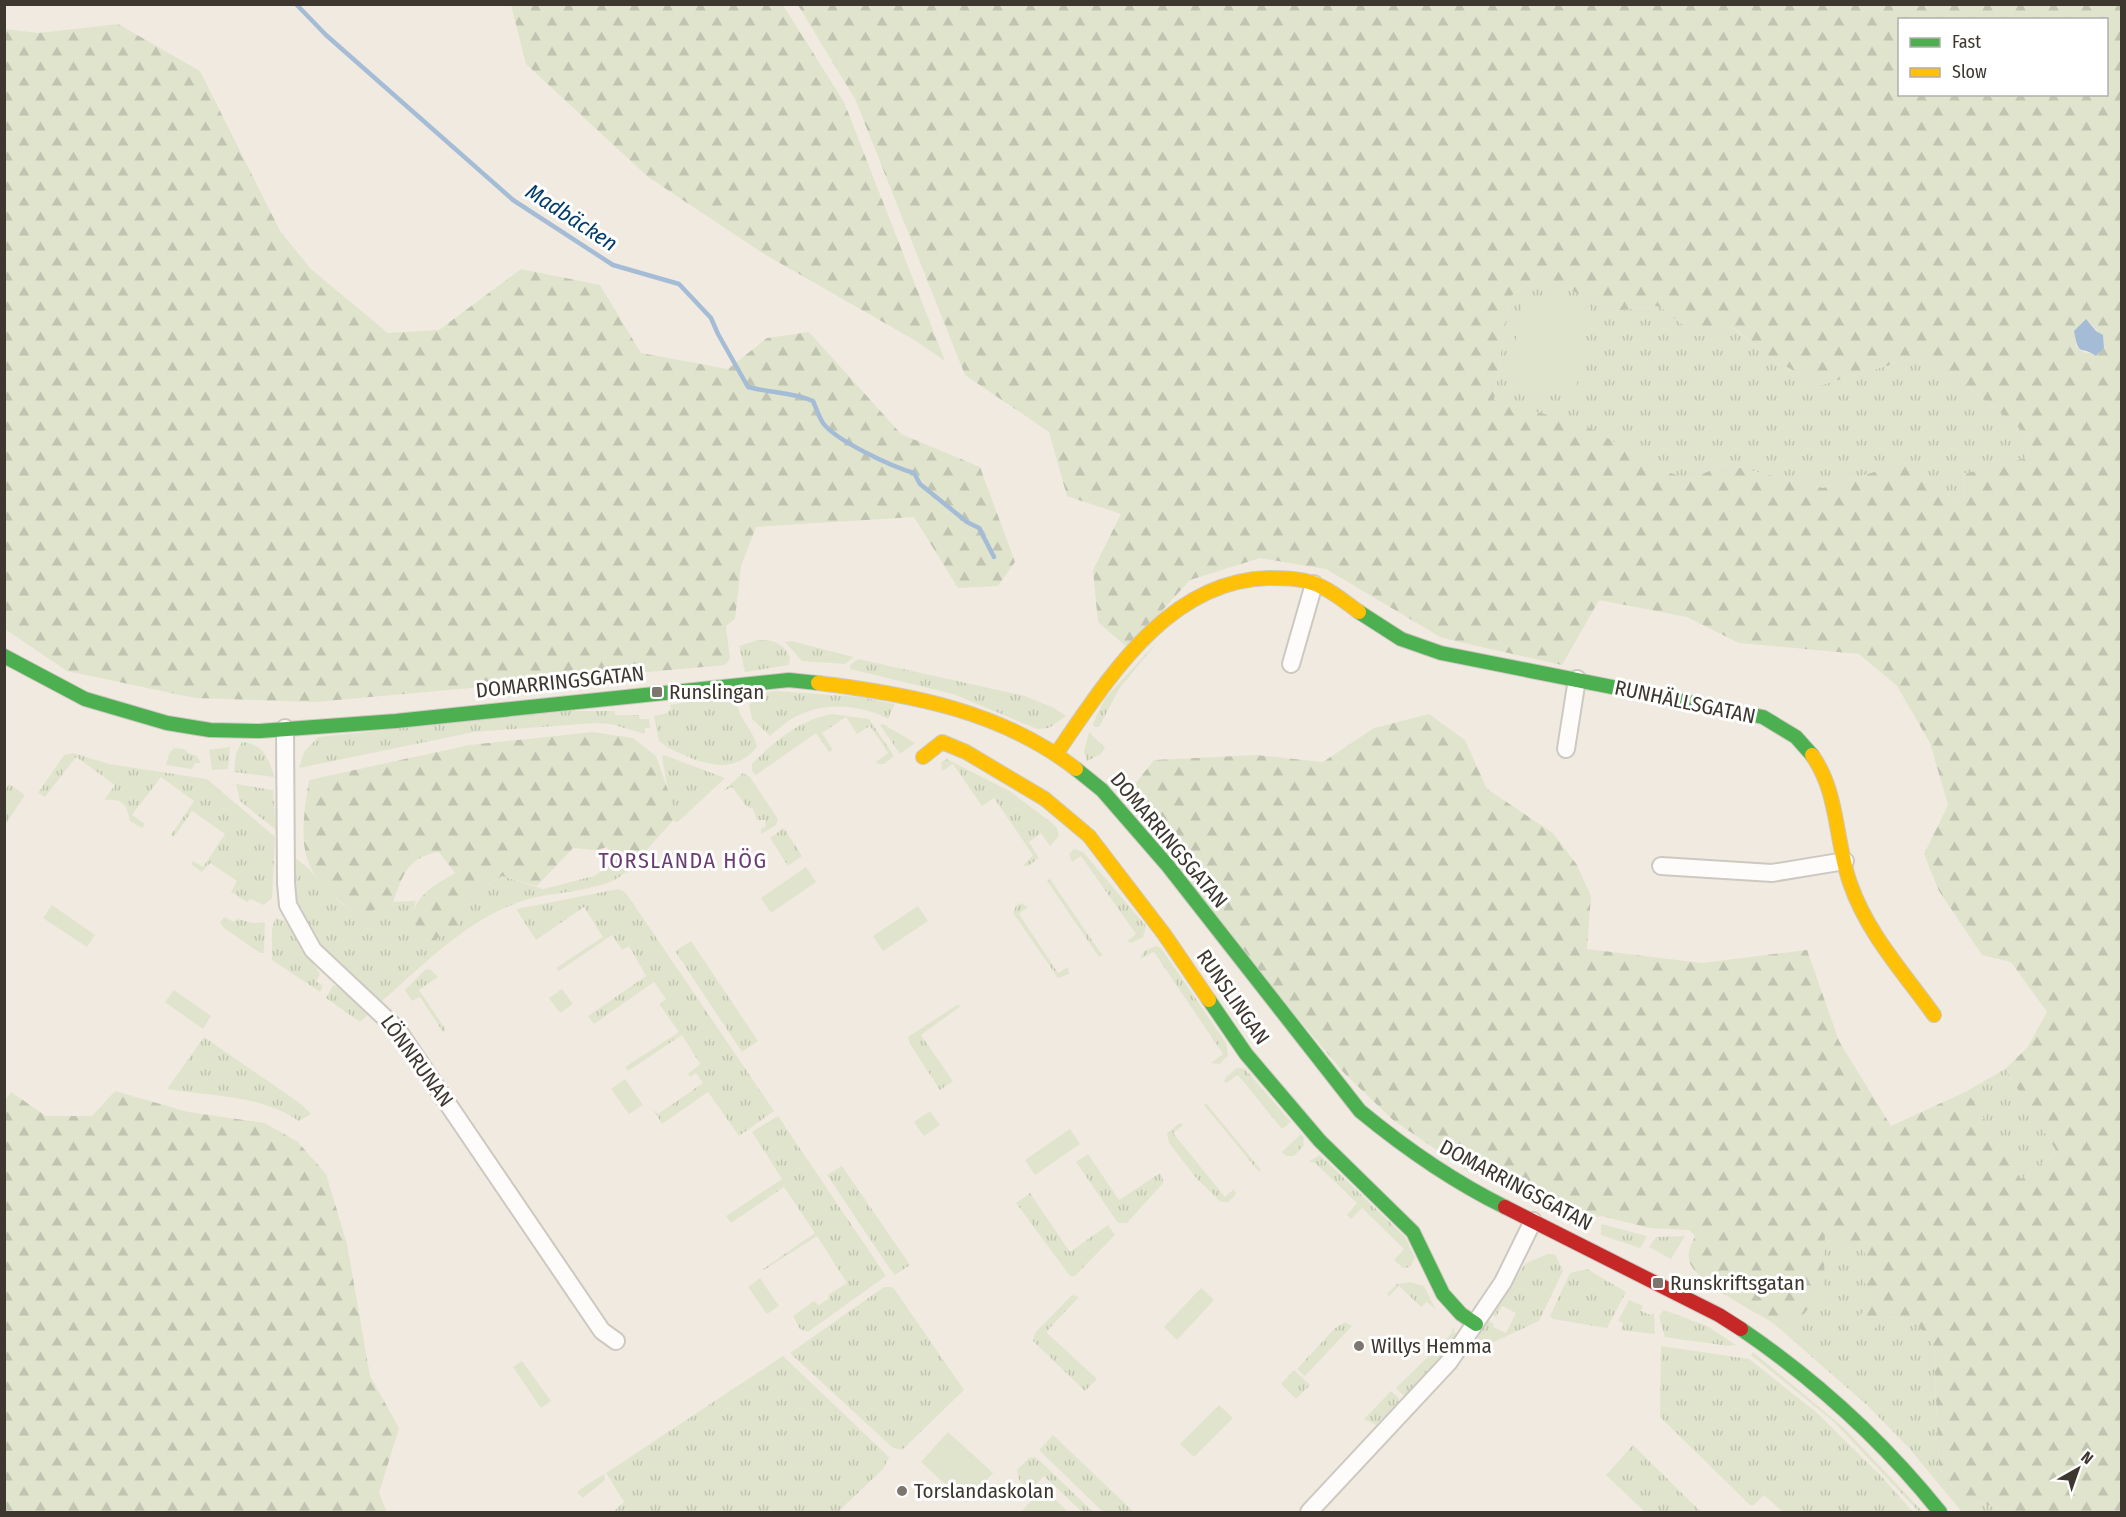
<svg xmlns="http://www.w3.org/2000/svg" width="2126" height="1517" font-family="'Fira Sans Condensed',sans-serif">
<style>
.grass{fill:url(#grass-tufts)}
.forest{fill:url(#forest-firs);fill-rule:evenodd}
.green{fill:#e0e4cd}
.water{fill:#a5bcd6}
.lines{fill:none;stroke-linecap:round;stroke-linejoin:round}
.stream{stroke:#a5bcd6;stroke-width:4.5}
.street-casing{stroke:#cdc8c0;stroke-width:20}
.fast-casing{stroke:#cdc8c0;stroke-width:16}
.slow-casing{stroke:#cdc8c0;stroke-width:16}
.jam-casing{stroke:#cdc8c0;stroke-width:16}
.street{stroke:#fdfcfa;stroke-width:16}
.fast{stroke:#4caf50;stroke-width:14}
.slow{stroke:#ffc107;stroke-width:14}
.jam{stroke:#c62828;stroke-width:14}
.poi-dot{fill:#7c766e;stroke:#fff;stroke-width:2}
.labels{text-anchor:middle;stroke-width:6;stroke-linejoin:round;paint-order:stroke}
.street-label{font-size:21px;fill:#3d3730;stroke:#fff}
.poi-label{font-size:21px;fill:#3d3730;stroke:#fff;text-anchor:start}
.water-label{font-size:22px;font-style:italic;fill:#003c6d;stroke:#fff}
.neighbourhood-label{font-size:22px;letter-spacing:1.5px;fill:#6a3d73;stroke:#fff}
</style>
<defs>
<pattern id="grass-tufts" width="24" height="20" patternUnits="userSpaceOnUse" patternTransform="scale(1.5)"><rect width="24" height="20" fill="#e0e4cd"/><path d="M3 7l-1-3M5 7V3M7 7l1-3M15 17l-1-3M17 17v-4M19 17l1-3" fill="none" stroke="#c1c4b0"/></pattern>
<pattern id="forest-firs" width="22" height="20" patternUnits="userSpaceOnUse" patternTransform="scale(1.5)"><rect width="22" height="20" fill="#e0e4cd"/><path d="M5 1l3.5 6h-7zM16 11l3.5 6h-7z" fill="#c1c4b0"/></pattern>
</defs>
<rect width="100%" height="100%" fill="#f1eae0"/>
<g class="grass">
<polygon points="1538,274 1614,311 1660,306 1697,336 1733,328 1772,359 1821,385 1921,356 1948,370 2031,438 2026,458 1963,474 1965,501 1960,504 1906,462 1823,488 1724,464 1690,480 1668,472 1494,400 1509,298"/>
<path d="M758 640C773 640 782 642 790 657L789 665 745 672 739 646Z"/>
<polygon points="1159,640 1119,689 1099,727 1095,727 1093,724 1105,698"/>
<polygon points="791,641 854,657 845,664 802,661 785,642"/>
<polygon points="858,659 1025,696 1054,708 1066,716 1049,728 1037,729 953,694 850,669 850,665"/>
<path d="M776 691 860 697 895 704 888 719C858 703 822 702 793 718 784 723 778 730 770 736L752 719 749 704 764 693Z"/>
<path d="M717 697 737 706C741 720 756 735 757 747 738 769 719 768 693 759 682 754 668 749 659 741L654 716 667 713 671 709 670 705Z"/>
<polygon points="566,711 615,711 615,715 639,715 640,719 649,719 650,728 645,728 645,734 611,724 594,723 474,732 299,768 304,752 318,737"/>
<path d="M832 714 869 719 894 756 884 764H877L876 762 888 753 870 726 857 734 846 717 822 733 833 750 829 752 816 733 756 775 752 771V764C776 740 799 720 832 714Z"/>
<polygon points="883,724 915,743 900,754 880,725"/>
<polygon points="1089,732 1105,748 1101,754 1087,761 1084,751"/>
<path d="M242 742C263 744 269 758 274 777L234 772 236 753Z"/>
<polygon points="230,747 228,769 212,770 209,750"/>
<polygon points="174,748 184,749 188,753 197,756 201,763 195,763 192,769 166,765 169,754"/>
<path d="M73 753 109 764 207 779 275 837 272 898 264 905 250 899 247 902 231 892 237 881 210 863 202 872 191 864 193 861 203 867 225 834 192 811 174 837 171 835 194 801 161 777 132 815 145 824 142 828 130 821C126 803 123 799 104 800L115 785 76 757 45 797 38 793 64 755Z"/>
<polygon points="664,755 725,778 678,822 675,822 673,818 662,757"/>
<polygon points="947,759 1011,792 1052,823 1057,828 1059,836 1050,846 1041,833 1029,842 1039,858 1028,866 1023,866 1033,855 994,798 982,806 953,764 942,771 941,762"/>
<polygon points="743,773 750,777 778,819 776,825 761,834 761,829 766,826 765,820 757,820 753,809 747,807 732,787 723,791"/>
<polygon points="9,784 25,795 5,825 5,791"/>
<polygon points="236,784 273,790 276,830 240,801"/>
<polygon points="784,828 802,856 788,866 770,838"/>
<polygon points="1074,849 1083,852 1146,926 1143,937 1131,943 1127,941 1136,934 1081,856 1072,862 1069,854"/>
<path d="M294 857 309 869 338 901 361 916 393 902 416 901 411 917 458 905 502 876 543 889 594 876 611 865 625 872C611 891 548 892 525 900 467 919 426 963 381 1002 348 968 304 946 294 895 292 883 294 869 294 857Z"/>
<polygon points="1050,879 1102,955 1099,957 1047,881"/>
<polygon points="619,889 626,893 774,1111 739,1136 708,1092 662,1124 652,1108 658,1114 703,1083 696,1073 690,1077 688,1074 700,1064 682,1035 628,1071 625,1067 679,1032 659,1004 666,999 654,982 594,1024 588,1016 646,976 629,946 622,950 612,935 559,971 556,968 603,937 584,907 536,940 516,909"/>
<polygon points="1021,903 1028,907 1019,914 1058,973 1068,967 1069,974 1058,978 1013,913 1016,906"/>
<polygon points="224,917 234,922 237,919 253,923 265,922 264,953 260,953 224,928 220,923"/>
<polygon points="275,918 285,921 319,972 320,975 316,981 323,986 320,992 272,960 272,929"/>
<polygon points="691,941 758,1041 742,1052 675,951"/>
<polygon points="1156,946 1161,948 1226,1043 1228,1055 1220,1064 1211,1063 1223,1054 1154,952 1140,959 1144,951"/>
<polygon points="426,969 431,970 438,977 419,990 446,1030 443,1032 420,997 412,1001 405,990"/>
<polygon points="333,985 350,993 369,1014 360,1022 326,998"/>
<polygon points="957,1005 961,1006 921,1035 953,1081 940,1090 910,1044 908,1037"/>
<path d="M204 1037 301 1104 311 1114 299 1121C259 1094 213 1097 167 1089Z"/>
<polygon points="1237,1068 1245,1069 1291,1122 1282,1129 1238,1075 1226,1083 1224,1082 1226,1077"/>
<polygon points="2005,1069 2057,1152 2021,1179 1967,1091"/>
<polygon points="1206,1103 1261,1170 1259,1172 1204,1105"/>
<polygon points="778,1116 886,1276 808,1332 800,1329 793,1316 814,1301 819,1305 829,1298 828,1295 847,1283 817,1236 764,1270 763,1269 815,1233 784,1187 731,1223 726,1216 782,1179 752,1132"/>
<polygon points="1180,1123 1183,1125 1173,1133 1225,1197 1234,1189 1236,1194 1228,1202 1221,1202 1197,1179 1169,1143 1167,1133"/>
<polygon points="1301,1134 1304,1138 1303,1146 1294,1156 1286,1156 1282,1152"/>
<polygon points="1088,1154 1119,1200 1160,1173 1164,1182 1127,1223 1118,1223 1076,1162"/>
<polygon points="1320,1155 1405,1237 1415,1258 1410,1267 1403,1268 1394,1260 1404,1249 1362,1208 1351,1219 1347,1215 1357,1203 1315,1163 1309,1161"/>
<polygon points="842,1166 910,1265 895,1275 890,1269 827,1175"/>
<polygon points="1030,1193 1070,1252 1108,1225 1115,1235 1075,1276 1070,1276 1016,1203"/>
<polygon points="1601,1224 1647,1236 1640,1248 1601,1235"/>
<polygon points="1825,1228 1846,1247 1866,1250 1865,1309 1886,1317 1914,1319 1934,1347 1939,1468 1959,1495 2008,1512 1962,1512 1908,1447 1868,1406 1773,1323 1804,1314"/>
<polygon points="1685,1236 1671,1259 1649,1247 1656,1237"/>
<polygon points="1548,1254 1555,1254 1563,1271 1539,1321 1492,1343 1484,1344 1475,1340 1487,1320 1494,1324 1493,1327 1506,1333 1516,1313 1502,1306 1496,1317 1491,1314 1526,1263"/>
<polygon points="1587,1269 1626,1292 1607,1328 1553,1319 1550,1316 1570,1273"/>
<polygon points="1410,1282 1424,1286 1436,1310 1427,1302 1421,1307 1399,1286 1388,1297 1388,1293 1397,1284"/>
<polygon points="884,1287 892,1287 895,1290 964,1390 902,1450 893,1448 790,1353"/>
<polygon points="1072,1295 1079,1297 1046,1332 1097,1379 1085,1391 1033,1341 1035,1333"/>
<polygon points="1629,1300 1643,1306 1641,1311 1650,1315 1654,1313 1655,1334 1621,1330 1623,1323 1618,1321"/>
<polygon points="1664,1310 1707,1326 1736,1345 1728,1346 1665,1337 1659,1316"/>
<polygon points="1345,1322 1352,1326 1305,1376 1297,1369 1334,1329"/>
<path d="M1453 1327 1456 1335C1446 1357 1424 1377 1407 1395H1403L1396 1388 1452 1333Z"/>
<polygon points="1661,1346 1749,1359 1816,1412 1881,1476 1913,1512 1783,1512 1764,1495 1754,1505 1750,1505 1660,1417"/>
<polygon points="1753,1352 1843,1427 1923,1512 1919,1512 1833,1421 1751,1355"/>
<polygon points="783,1356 889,1457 884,1468 838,1512 613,1512 624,1502 606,1473"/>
<polygon points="1294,1370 1310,1385 1296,1399 1281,1384"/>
<polygon points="1391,1391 1399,1398 1399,1403 1376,1425 1364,1419"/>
<polygon points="1053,1435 1134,1512 1103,1512 1039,1450"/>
<polygon points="1633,1445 1701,1512 1645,1512 1606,1475"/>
<polygon points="1035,1457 1040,1461 1093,1512 1082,1512 1044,1476 1031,1490 1019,1480 1017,1470 1029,1458"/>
<polygon points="604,1474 605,1480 583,1498 577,1493 579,1490"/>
</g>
<g class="forest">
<polygon points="511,5 783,5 844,102 945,361 916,341 764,254 648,177 526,64"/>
<path d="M798 5H2121V1512H2008L1959 1495 1939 1468 1934 1347 1913 1319 1886 1317 1875 1328 1860 1316 1865 1309V1250L1846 1247 1825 1228 1824 1289 1804 1314 1773 1323C1755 1312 1697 1282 1690 1263 1686 1253 1691 1245 1695 1236L1689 1230 1650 1228 1601 1216 1576 1222 1463 1168 1393 1120 1345 1074 1267 982 1124 798 1154 760 1256 755 1323 762 1374 728 1429 714 1465 740 1487 789 1553 833 1577 865 1591 896 1587 949 1702 963 1807 950 1839 1041 1891 1126 1967 1091 2021 1179 2057 1152 2005 1069 2027 1048 2047 1012 2011 962 1982 955 1939 891 1924 854 1948 805 1930 743 1897 686 1859 654 1739 643 1687 617 1599 600 1562 665 1442 638 1326 569 1260 558 1190 580 1128 648 1098 622 1093 570 1121 514 1067 496 1049 432 965 375 855 99ZM1900 20H2106V94H1900ZM1538 274 1614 311 1659 306 1697 336 1734 328 1772 359 1821 385 1921 356 1948 370 2031 438 2026 458 1963 474 1965 500 1960 504 1906 462 1823 488 1724 464 1690 480 1668 472 1584 425 1494 400 1509 298ZM2088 321 2103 337 2104 348C2096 355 2082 355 2076 346V342Z"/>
<polygon points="118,24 200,71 280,231 311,269 388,333 439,330 521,269 600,285 641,353 728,369 767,338 809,332 901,434 980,467 1015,562 998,586 958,588 914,517 756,527 741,566 735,619 726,626 730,659 725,665 315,702 195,698 67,671 5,629 5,29 38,33"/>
<path d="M593 732 633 738 656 756 677 816 626 873 611 865 608 847 596 850 573 848 537 886 502 876 458 905 459 924 427 945 411 917C418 893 435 885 455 873L439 852C407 857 403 875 393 902L361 916C298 876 298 849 309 780L469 745Z"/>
<polygon points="115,1091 188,1112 265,1123 298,1142 326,1174 347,1244 370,1376 399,1428 379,1493 387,1512 5,1512 5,1100 11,1092 46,1116 92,1116"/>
</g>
<g class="green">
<polygon points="1524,294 1591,307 1575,395 1509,380"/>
<polygon points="806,867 816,882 771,913 761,898"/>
<polygon points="52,905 95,935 87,947 43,918"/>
<polygon points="918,906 928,921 883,951 873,936"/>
<polygon points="562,989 573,1004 560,1013 549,998"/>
<polygon points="174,990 211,1016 203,1029 165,1002"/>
<polygon points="625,1079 643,1105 629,1114 611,1089"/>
<polygon points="930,1111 940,1125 924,1136 914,1122"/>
<polygon points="1070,1129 1080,1144 1035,1175 1025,1160"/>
<polygon points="760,1278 779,1306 767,1314 748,1287"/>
<polygon points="1201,1288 1214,1300 1177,1340 1164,1327"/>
<polygon points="522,1361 551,1401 541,1408 513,1367"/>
<polygon points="1219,1405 1233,1418 1194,1457 1180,1444"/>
<polygon points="948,1432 993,1473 966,1503 921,1462"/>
<polygon points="1043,1488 1066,1510 1064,1512 1021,1512"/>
</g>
<path class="water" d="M2086 319 2096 331 2103 335 2104 348 2096 356C2080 344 2079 359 2074 331Z"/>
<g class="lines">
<path class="stream" d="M296 4 326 35 513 200 613 265 679 284 711 318 718 334 748 387C770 393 793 392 813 401 816 408 819 417 823 423 836 441 893 467 914 473L920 484 967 522 979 528 994 557"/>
<g class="street-casing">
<g id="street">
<polyline points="1291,664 1314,584"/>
<polyline points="285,728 286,883 288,905 313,950 397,1029 602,1331 616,1341"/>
<polyline points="1566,749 1577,679"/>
<polyline points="1661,866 1772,873 1845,861"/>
<polyline points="1309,1512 1449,1362 1503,1282 1533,1221"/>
</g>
</g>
<g class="fast-casing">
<g id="fast">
<polyline points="1359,612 1401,639 1441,653 1763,717 1796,737 1812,755"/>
<polyline points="4,656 85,699 167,723 210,730 260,731 396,721 789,680 818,683"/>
<path d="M1076 769 1102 790 1168 866 1360 1111C1405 1148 1452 1181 1505 1207"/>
<polyline points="1209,1000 1246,1054 1320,1141 1413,1232 1443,1294 1461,1314 1476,1324"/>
<path d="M1741 1329C1816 1380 1883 1441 1940 1512"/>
</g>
</g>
<g class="slow-casing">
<g id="slow">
<path d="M818 683C909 694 1002 711 1076 769"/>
<path d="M1056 754C1108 679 1167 581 1268 578 1283 578 1298 578 1313 583 1330 589 1345 602 1359 612"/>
<path d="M1812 755C1839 793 1835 841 1850 883 1867 933 1904 973 1934 1015"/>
<polyline points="923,757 942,742 966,752 1045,799 1089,836 1164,934 1209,1000"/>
</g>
</g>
<g class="jam-casing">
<polyline id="jam" points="1505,1207 1719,1315 1741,1329"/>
</g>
<use href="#street" class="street"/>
<use href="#fast" class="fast"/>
<use href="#slow" class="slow"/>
<use href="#jam" class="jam"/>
</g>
<g class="poi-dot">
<rect x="651" y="686" width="12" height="12" rx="3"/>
<rect x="1652" y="1277" width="12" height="12" rx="3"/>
<circle cx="1359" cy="1346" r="6"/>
<circle cx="902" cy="1491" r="6"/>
</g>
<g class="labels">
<g class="street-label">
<text transform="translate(560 682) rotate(-6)" y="7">DOMARRINGSGATAN</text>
<text transform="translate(1685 702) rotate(12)" y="7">RUNHÄLLSGATAN</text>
<text transform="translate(1169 840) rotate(50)" y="7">DOMARRINGSGATAN</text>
<text transform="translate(1233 997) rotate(55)" y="7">RUNSLINGAN</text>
<text transform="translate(417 1061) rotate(54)" y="7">LÖNNRUNAN</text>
<text transform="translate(1516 1185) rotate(28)" y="7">DOMARRINGSGATAN</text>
</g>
<g class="poi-label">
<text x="669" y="699">Runslingan</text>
<text x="1670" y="1290">Runskriftsgatan</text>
<text x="1371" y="1353">Willys Hemma</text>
<text x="914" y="1498">Torslandaskolan</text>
</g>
<g class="water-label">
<text transform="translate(572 217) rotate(33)" y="8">Madbäcken</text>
</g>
<g class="neighbourhood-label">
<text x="683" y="868">TORSLANDA HÖG</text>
</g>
</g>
<rect width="2126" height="1517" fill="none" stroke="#3d3730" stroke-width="12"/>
<rect x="1898" y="18" width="210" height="78" fill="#ffffff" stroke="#b1afac" stroke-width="1.5"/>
<rect x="1910" y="38" width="30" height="9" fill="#4caf50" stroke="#b1afac" stroke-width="1.5"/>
<text x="1952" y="48" font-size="18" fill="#3d3730">Fast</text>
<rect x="1910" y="68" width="30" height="9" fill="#ffc107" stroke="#b1afac" stroke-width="1.5"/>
<text x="1952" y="78" font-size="18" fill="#3d3730">Slow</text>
<g transform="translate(2078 1469) rotate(40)" stroke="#ffffff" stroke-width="4.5" paint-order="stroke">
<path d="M0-4.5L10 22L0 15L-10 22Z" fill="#3d3730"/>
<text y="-9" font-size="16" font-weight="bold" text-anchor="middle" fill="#3d3730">N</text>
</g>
</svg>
